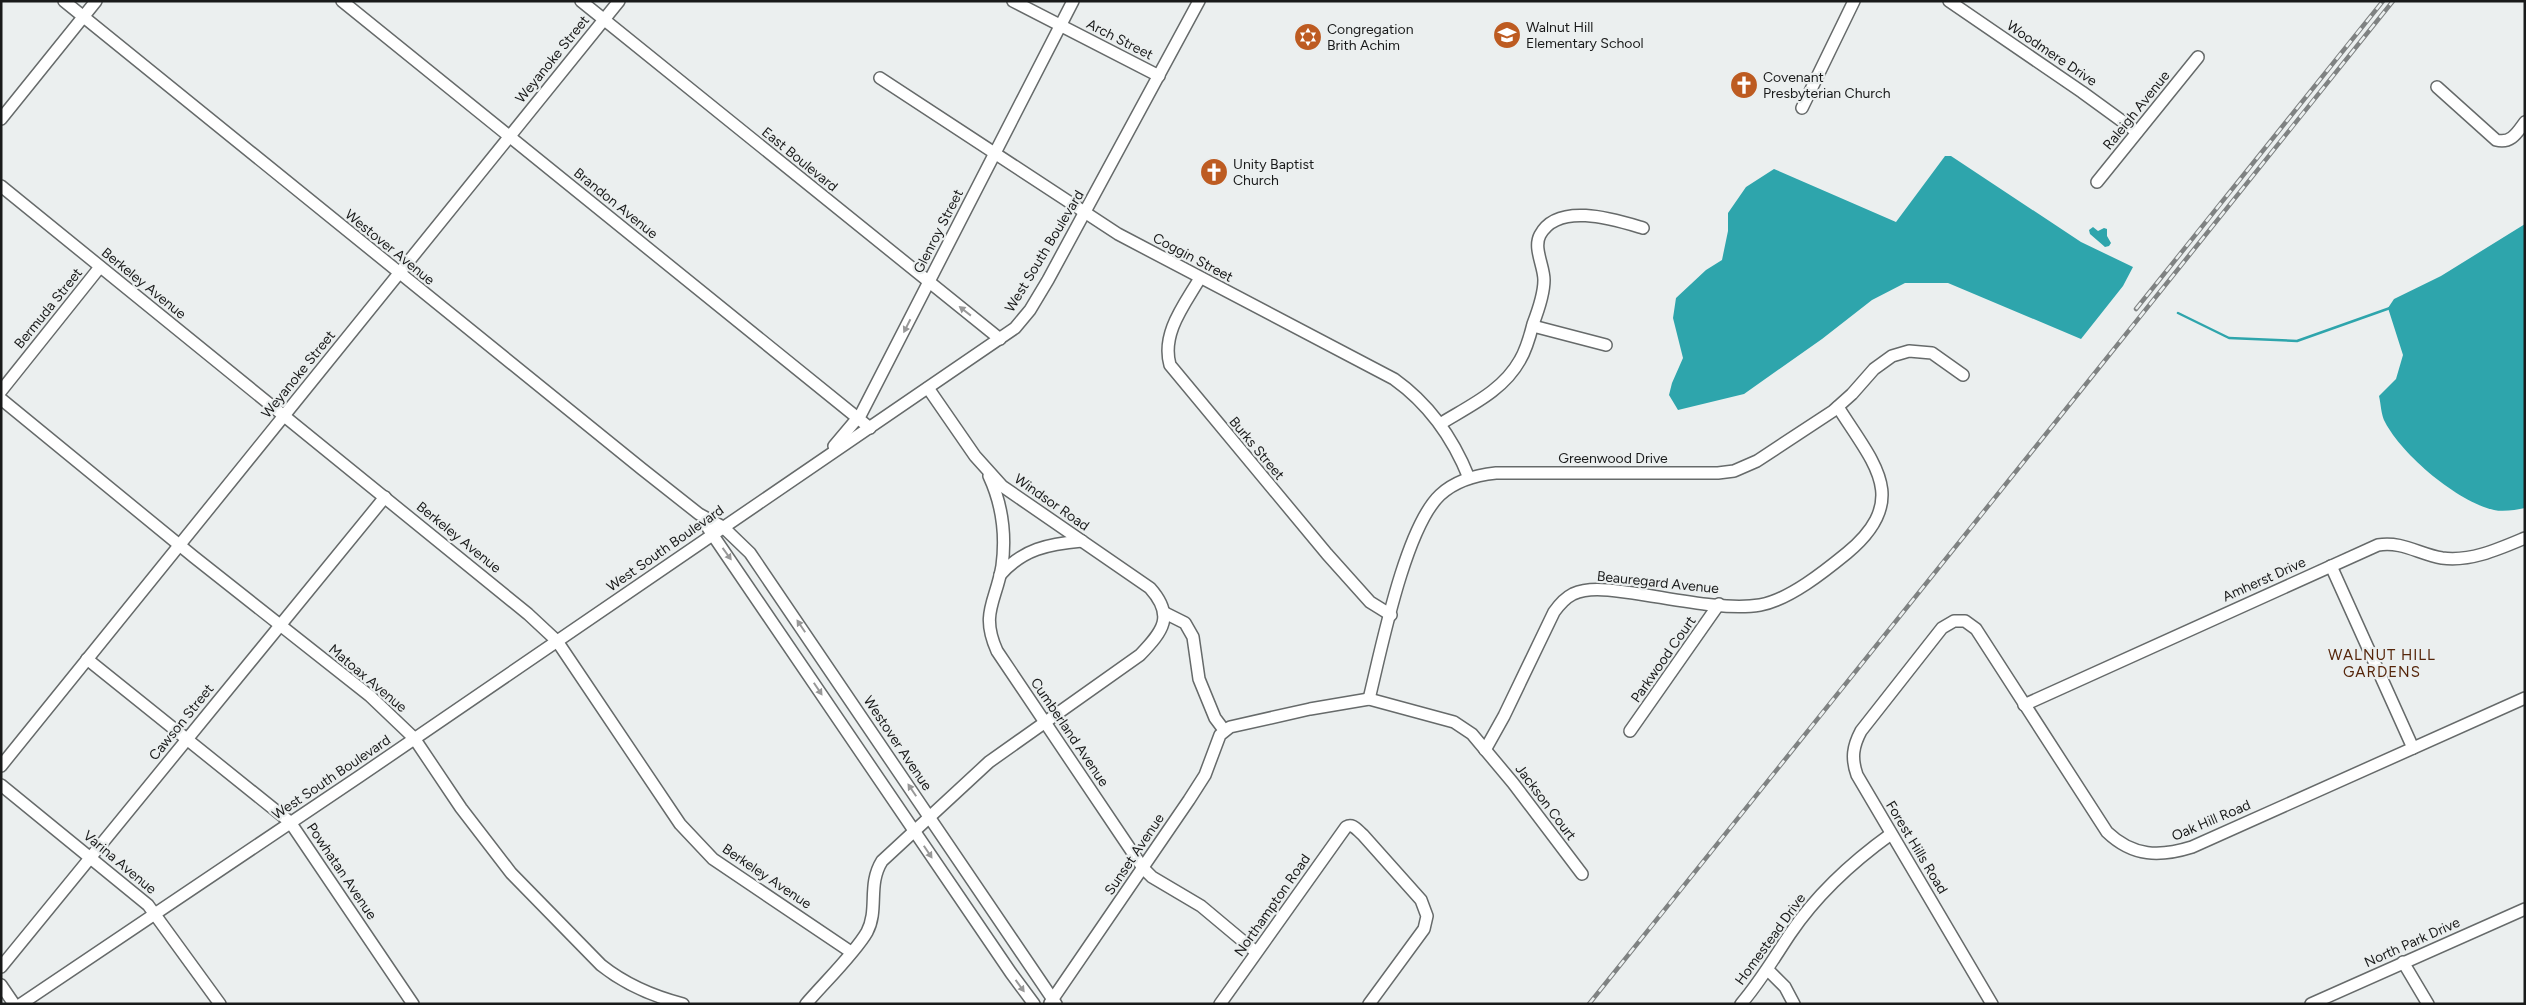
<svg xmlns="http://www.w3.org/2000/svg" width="2526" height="1005" font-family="Figtree,sans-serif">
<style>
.water{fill:#2ea5ac}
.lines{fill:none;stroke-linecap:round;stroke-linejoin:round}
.stream{stroke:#2ea5ac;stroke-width:2.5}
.minor-casing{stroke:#666a6a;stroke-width:14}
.minor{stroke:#fff;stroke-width:11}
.rail-casing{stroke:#7f8282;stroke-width:4.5}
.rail{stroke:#ebefef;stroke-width:2.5;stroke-dasharray:8;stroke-linecap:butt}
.oneway{fill:#989898}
.labels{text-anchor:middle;stroke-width:4.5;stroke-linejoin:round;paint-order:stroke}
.poi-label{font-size:14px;fill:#191a1a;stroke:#ebefef;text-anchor:start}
.street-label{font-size:14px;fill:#191a1a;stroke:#ebefef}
.neighbourhood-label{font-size:15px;letter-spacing:1px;fill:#56260b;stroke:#ebefef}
</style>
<rect width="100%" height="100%" fill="#ebefef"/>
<g class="water">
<polygon points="1945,156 1951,156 2081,242 2133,267 2123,286 2081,339 1948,283 1905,283 1872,300 1822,339 1744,394 1678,410 1669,395 1672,383 1683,358 1673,318 1676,298 1706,270 1722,260 1728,231 1728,213 1746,187 1774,169 1896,222"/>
<path d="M2525 224V508C2516 510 2503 512 2494 510 2458 502 2402 455 2385 422 2381 415 2381 404 2379 396L2396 379 2403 355 2388 308 2394 299 2441 276Z"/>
<polygon points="2093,227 2098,231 2104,228 2107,229 2107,236 2111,243 2109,246 2105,247 2090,234 2089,230"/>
</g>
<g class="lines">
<polyline class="stream" points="2178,313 2229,338 2297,341 2390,308"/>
<g class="minor-casing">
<g id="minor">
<polyline points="64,1 642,469 699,514 723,527 750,553 1056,1004"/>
<polyline points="342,1 870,428"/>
<polyline points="581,1 1000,339"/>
<polyline points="1013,1 1159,76"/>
<polyline points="1949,1 2082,92 2137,132"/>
<path d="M880 78 1118 234 1394 379C1429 404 1453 438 1469 478"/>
<path d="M2437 87 2496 140C2511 144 2517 133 2525 122"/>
<polyline points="1802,108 1854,1"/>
<polyline points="1,119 96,1"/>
<polyline points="2097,182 2198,57"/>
<polyline points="1,186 528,614 557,641 680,824 713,859 851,952"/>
<path d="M1200 278C1185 304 1161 333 1170 365L1327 554 1370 602 1391 615"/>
<polyline points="1533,326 1606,345"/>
<polyline points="1,391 100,267"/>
<path d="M1 399 194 557 370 696 414 738 461 808 511 873 601 965C626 985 652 996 683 1004"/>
<path d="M1440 424C1469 406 1503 391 1520 360 1526 350 1530 336 1533 324 1538 311 1544 294 1544 280 1544 266 1533 248 1540 235 1558 201 1616 220 1643 228"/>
<polyline points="834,446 861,414 1073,1"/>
<path d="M989 476C1002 504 1006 536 1002 566 996 602 980 613 997 651L1143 868 1152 877 1201 906 1256 952"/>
<polyline points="708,528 1011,973 1034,1004"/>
<polyline points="2331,566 2413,748"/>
<path d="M1000 575C1023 549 1048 544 1082 541"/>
<polyline points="1165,613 1185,623 1193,637 1199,679 1215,718 1224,730"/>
<polyline points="87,659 290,822 413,1004"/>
<path d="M1369 699C1381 650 1405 528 1440 495 1455 481 1476 475 1496 473H1718L1734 471 1757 461 1833 411 1852 394 1874 369 1892 356 1909 351 1932 353 1963 375"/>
<path d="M2024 705 2378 545C2402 541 2419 554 2442 558 2470 562 2499 549 2525 538"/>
<polyline points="1630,731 1719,604"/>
<path d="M1485 750 1504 716 1554 612C1559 605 1565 598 1573 594 1591 586 1614 591 1633 593 1669 598 1725 611 1760 605 1789 600 1825 571 1847 553 1912 499 1873 463 1838 407"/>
<polyline points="1,766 619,1"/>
<polyline points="1,785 148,905 220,1004"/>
<polyline points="2403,962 2428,1004"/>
<polyline points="1,967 385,497"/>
<polyline points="1768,970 1785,987 1794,1004"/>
<polyline points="1,985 14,1004"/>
<polyline points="1050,1003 1189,800 1205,775 1220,735 1230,727 1310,709 1369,699 1454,722 1472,734 1513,783 1582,874"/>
<polyline points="21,1004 360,776 1015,328 1030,310 1048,280 1199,1"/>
<path d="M806 1004C823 984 855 953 867 932 879 909 867 885 882 861L989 762 1140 655C1163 631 1175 616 1150 588L1002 486 975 456 928 388"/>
<path d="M1220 1004 1346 827C1353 823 1357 830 1363 835L1421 900 1427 916 1424 929 1369 1004"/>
<path d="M1741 1004C1760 982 1774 958 1790 934 1817 894 1852 862 1891 834"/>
<path d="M1992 1004 1857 775C1851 758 1853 746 1861 731L1942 628 1954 621H1965L1976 629 2107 832C2133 857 2160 857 2192 847L2525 698"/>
<polyline points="2311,1004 2525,909"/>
</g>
</g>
<use href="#minor" class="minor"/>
<g class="rail-casing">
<g id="rail">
<polyline points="2136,309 2383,1"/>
<polyline points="1589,1004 2393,1"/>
</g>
</g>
<use href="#rail" class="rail"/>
</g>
<defs><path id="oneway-solid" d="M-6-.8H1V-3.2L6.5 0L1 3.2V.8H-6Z" transform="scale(1.25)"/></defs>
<g class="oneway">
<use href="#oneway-solid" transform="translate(965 311) rotate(-142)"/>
<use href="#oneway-solid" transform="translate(907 326) rotate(117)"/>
<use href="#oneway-solid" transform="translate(727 554) rotate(54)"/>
<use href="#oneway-solid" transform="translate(801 626) rotate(-124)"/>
<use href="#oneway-solid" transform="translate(818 689) rotate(56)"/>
<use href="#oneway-solid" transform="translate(912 790) rotate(-124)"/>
<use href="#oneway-solid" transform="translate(928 852) rotate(56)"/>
<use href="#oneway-solid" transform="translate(1020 986) rotate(54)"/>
</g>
<defs>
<g id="school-disc" transform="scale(1.4375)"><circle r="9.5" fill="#bd5b21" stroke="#ebefef"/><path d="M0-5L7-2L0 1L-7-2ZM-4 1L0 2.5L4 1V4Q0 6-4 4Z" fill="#fff"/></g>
<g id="synagogue-disc" transform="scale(1.4375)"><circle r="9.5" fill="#bd5b21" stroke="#ebefef"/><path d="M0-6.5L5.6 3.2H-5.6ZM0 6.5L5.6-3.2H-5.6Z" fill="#fff"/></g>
<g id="church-disc" transform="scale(1.4375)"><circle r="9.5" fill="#bd5b21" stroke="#ebefef"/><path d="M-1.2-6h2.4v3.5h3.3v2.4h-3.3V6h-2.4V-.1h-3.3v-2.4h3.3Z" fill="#fff"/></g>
</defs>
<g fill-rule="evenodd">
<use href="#school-disc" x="1507" y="35"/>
<use href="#synagogue-disc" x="1308" y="37"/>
<use href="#church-disc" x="1744" y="85"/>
<use href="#church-disc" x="1214" y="172"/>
</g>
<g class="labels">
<g class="poi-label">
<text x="1526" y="32">Walnut Hill<tspan x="1526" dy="16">Elementary School</tspan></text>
<text x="1327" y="34">Congregation<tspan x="1327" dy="16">Brith Achim</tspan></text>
<text x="1763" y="82">Covenant<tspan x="1763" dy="16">Presbyterian Church</tspan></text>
<text x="1233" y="169">Unity Baptist<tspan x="1233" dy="16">Church</tspan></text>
</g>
<g class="street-label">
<text transform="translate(1120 39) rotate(27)" y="5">Arch Street</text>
<text transform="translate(2052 53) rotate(34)" y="5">Woodmere Drive</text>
<text transform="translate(552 59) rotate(-51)" y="5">Weyanoke Street</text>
<text transform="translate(2136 110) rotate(-51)" y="5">Raleigh Avenue</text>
<text transform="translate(800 159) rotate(39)" y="5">East Boulevard</text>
<text transform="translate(616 203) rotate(39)" y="5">Brandon Avenue</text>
<text transform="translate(938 231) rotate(-63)" y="5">Glenroy Street</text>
<text transform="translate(390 247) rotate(39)" y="5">Westover Avenue</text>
<text transform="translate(1044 251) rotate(-59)" y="5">West South Boulevard</text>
<text transform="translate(1193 257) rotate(28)" y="5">Coggin Street</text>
<text transform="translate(144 283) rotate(39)" y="5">Berkeley Avenue</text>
<text transform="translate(48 308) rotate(-51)" y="5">Bermuda Street</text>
<text transform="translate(298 374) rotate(-51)" y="5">Weyanoke Street</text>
<text transform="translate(1257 448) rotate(50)" y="5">Burks Street</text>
<text x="1613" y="463">Greenwood Drive</text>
<text transform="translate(1052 502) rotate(35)" y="5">Windsor Road</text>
<text transform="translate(459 537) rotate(39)" y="5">Berkeley Avenue</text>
<text transform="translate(665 548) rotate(-35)" y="5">West South Boulevard</text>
<text transform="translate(2264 579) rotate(-24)" y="5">Amherst Drive</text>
<text transform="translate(1658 582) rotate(6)" y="5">Beauregard Avenue</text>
<text transform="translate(1663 659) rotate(-55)" y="5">Parkwood Court</text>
<text transform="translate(368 678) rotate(40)" y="5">Matoax Avenue</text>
<text transform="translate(181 722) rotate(-51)" y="5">Cawson Street</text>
<text transform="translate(1070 732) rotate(56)" y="5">Cumberland Avenue</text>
<text transform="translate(898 743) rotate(56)" y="5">Westover Avenue</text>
<text transform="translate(331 777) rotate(-34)" y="5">West South Boulevard</text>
<text transform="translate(1546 802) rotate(53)" y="5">Jackson Court</text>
<text transform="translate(2211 820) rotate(-23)" y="5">Oak Hill Road</text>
<text transform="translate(1917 847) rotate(59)" y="5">Forest Hills Road</text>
<text transform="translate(1134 854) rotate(-56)" y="5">Sunset Avenue</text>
<text transform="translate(120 862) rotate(40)" y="5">Varina Avenue</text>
<text transform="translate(342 871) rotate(56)" y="5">Powhatan Avenue</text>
<text transform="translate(767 876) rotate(34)" y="5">Berkeley Avenue</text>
<text transform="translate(1272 905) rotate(-55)" y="5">Northampton Road</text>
<text transform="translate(1770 939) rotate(-54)" y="5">Homestead Drive</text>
<text transform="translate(2412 942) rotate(-24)" y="5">North Park Drive</text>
</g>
<g class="neighbourhood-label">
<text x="2382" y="660">WALNUT HILL<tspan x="2382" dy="17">GARDENS</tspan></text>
</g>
</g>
<rect width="2526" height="1005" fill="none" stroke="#191a1a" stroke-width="5"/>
</svg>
